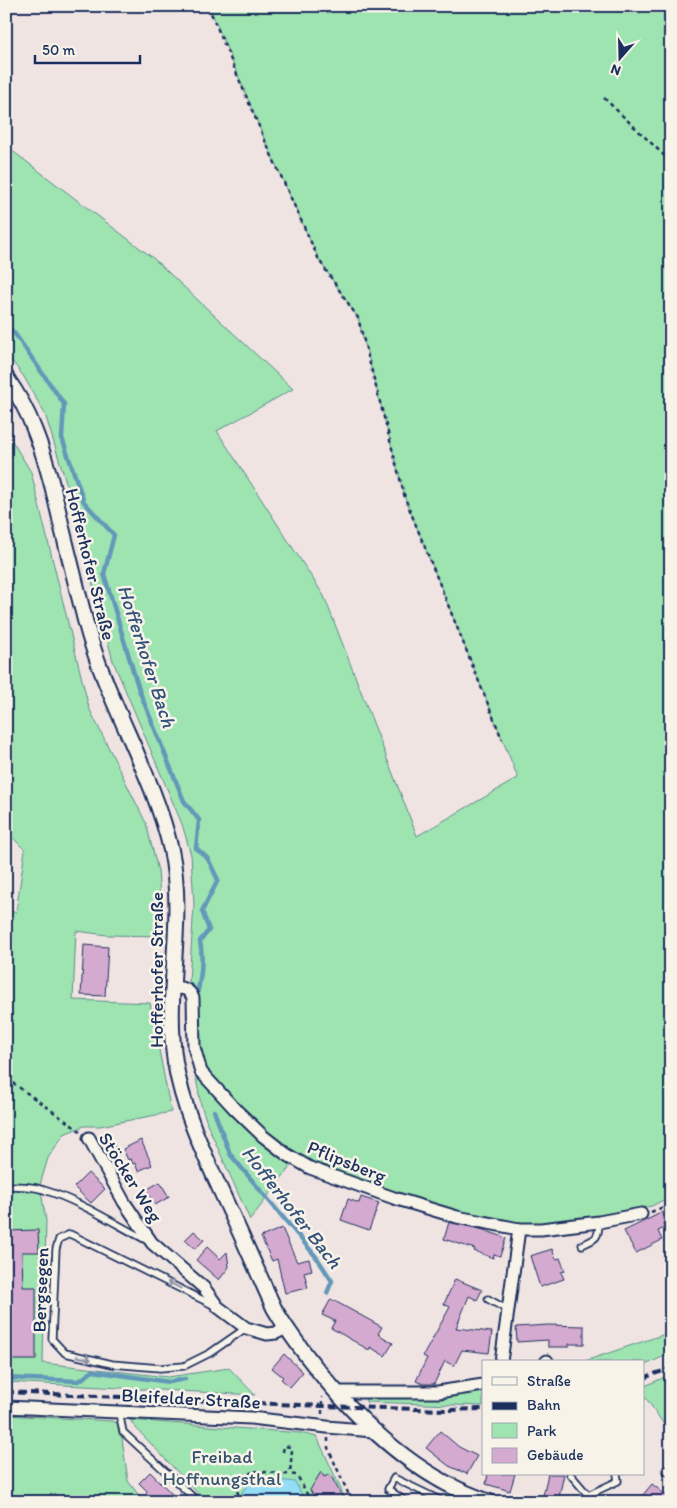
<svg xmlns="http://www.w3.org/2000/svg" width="677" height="1508" font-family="Itim,sans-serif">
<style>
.green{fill:#9ee4b1;stroke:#5c8a88}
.water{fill:#94def5;stroke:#6498b9}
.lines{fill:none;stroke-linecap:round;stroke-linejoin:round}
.stream{stroke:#6498b9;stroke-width:4.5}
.building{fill:#d5aad0;stroke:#1b2f5e}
.service-casing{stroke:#1b2f5e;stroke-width:9}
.minor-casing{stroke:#1b2f5e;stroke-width:15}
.tertiary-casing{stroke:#1b2f5e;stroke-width:18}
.path{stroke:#1b2f5e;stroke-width:2.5;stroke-dasharray:4 4;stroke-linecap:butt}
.service{stroke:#f7f3e8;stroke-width:5.5}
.minor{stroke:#f7f3e8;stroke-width:11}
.tertiary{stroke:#f7f3e8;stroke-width:14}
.rail{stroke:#1b2f5e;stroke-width:4;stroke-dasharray:8 4;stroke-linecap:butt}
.oneway{stroke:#8991a3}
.labels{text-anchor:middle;stroke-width:5;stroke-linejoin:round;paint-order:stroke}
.street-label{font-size:19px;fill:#1b2f5e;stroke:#f7f3e8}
.park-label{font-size:19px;fill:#35536f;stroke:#f7f3e8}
.water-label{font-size:20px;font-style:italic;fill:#33527c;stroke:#f7f3e8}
</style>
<rect width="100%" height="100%" fill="#f0e4e3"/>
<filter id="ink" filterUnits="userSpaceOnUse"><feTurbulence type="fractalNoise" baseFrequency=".02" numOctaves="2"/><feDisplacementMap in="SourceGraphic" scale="10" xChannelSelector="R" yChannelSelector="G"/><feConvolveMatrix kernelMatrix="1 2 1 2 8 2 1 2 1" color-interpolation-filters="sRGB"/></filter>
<g filter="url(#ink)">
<g class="green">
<polygon points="209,6 671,6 671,1196 652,1206 580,1219 523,1225 487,1221 317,1169 272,1140 206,1072 199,1049 197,997 189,981 194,904 191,855 182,824 113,661 66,482 45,414 24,377 6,353 6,146 153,258 293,389 217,431 324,596 417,836 518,778 405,498 358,318 319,260 266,143"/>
<polygon points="6,431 31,472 89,708 146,823 158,871 163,936 107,935 76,931 73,1000 150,1003 171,1112 100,1126 84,1126 64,1134 48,1158 40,1185 46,1221 43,1363 168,1377 229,1368 255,1395 6,1382 6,911 16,912 25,850 6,831"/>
<polygon points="193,1062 293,1163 250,1220 208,1126 201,1105"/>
<polygon points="671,1332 671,1353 643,1366 643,1362 582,1362"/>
<polygon points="671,1374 671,1435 646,1398 643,1399 643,1387"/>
<polygon points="483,1389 483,1406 366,1402 365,1395 444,1399"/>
<polygon points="6,1415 112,1421 120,1424 128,1481 144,1502 6,1502"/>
<polygon points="130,1420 301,1433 317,1437 347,1502 206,1502 135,1427"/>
</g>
<polygon class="water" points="255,1477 295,1482 306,1502 247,1502 242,1492"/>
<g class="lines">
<g class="stream">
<path d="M6 325 15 334 64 404 62 438 84 502 114 535 104 574 139 690 184 801 199 820 196 848 208 859 218 880 202 911 209 930 200 941C204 961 201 979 196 998"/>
<polyline points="214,1111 230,1154 317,1258 332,1281 327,1293"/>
<polyline points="6,1378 79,1381 93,1371 169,1382 185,1379"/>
</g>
</g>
<g class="building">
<polygon points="84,945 108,947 105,996 81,995"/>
<polygon points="141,1140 152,1165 138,1171 135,1163 133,1164 131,1159 128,1160 123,1149"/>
<polygon points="113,1143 119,1154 109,1160 103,1148"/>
<polygon points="88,1173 105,1189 91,1203 74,1187"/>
<polygon points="160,1182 169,1197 155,1205 146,1190"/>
<polygon points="361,1197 379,1203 369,1230 341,1220 348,1199 359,1203"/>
<polygon points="671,1208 671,1221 663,1224 665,1228 658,1231 662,1240 636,1253 624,1231"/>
<polygon points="449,1222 484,1230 506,1238 500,1256 494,1254 493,1258 474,1251 475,1249 444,1239"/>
<polygon points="282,1228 297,1262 309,1259 312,1270 304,1272 308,1288 285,1293 277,1259 272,1261 261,1237"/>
<polygon points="38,1230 39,1252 22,1252 23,1287 36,1287 36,1360 6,1360 6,1231"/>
<polygon points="194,1231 204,1240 195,1249 185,1240"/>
<polygon points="207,1247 220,1259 227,1252 229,1267 219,1280 196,1260"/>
<polygon points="552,1249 556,1259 560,1258 565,1271 561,1272 564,1279 540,1287 530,1256"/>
<polygon points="455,1279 482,1290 477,1300 469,1296 456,1328 492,1332 489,1353 462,1350 454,1366 445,1361 434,1384 423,1384 416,1381 427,1358 423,1356 450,1307 444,1304"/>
<polygon points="331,1299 382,1327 378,1334 393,1343 385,1356 370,1347 369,1350 331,1328 335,1321 322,1315"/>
<polygon points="548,1325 584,1326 584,1344 569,1344 569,1347 548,1347 548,1340 517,1342 516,1327"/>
<polygon points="284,1354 303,1372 290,1387 281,1379 283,1377 272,1368"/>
<polygon points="440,1431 459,1447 477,1456 467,1474 449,1466 426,1448"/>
<polygon points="150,1472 180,1502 156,1502 146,1493 147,1491 139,1483"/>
<polygon points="321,1472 324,1477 330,1474 345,1502 317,1502 310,1490"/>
<polygon points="488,1474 515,1474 510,1491 486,1484"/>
<polygon points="548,1474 564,1474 558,1502 542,1500"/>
<polygon points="652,1484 671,1499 671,1502 637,1502"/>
</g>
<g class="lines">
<g class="service-casing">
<g id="service">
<path d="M6 1186C19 1186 32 1186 44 1190 80 1201 115 1224 148 1241"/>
<path d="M582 1245C596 1239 599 1238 599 1222"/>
<polyline points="488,1299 508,1310"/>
<polyline points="213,1305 70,1234 59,1239 56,1249 52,1339 65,1353 112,1364 160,1368 184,1366 210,1353 246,1328"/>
<polyline points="119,1412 123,1432 195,1499"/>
<polyline points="666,1470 671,1474"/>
<polyline points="570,1474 588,1495"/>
<polyline points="406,1502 388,1489 394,1478 444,1502"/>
<polyline points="589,1502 588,1495 618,1481 617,1474"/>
</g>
</g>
<g class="minor-casing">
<g id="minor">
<path d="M173 987C183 988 189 988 193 998L194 1047 201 1072 234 1108 263 1136 286 1154 310 1168 394 1198 457 1217 519 1229H541L599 1222 641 1214"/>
<polyline points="89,1138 124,1202 152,1243 204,1288 218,1307 246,1328 267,1334 276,1333 286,1328"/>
<polyline points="501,1362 519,1229"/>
<polyline points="546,1362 547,1361"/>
<polyline points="336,1392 438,1392 483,1385"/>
<polyline points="6,1407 251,1418 327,1427 373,1431"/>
</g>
</g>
<g class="tertiary-casing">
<path id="tertiary" d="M6 377C17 393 27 410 34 429 47 461 55 495 62 528 70 561 78 592 86 624 107 703 153 772 171 850 186 920 164 992 175 1062 183 1111 205 1156 225 1200 242 1236 258 1273 274 1308 288 1332 304 1353 321 1374 366 1429 421 1480 490 1502"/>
</g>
<g class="path">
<polyline points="208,6 266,143 319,260 358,318 405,498 502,739"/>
<polyline points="604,98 671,162"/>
<polyline points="6,1078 80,1131"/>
<polyline points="651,1212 671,1204"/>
<polyline points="322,1414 322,1397"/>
<polyline points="328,1438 328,1448 352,1502"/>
<polyline points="283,1452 284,1446 290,1447 292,1450 290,1474"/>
<polyline points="284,1474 297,1475 311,1502"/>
<polyline points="242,1502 237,1491 252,1471 277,1473"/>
</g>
<use href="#service" class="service"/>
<use href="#minor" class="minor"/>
<use href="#tertiary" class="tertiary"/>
<g class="rail">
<polyline points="643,1378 671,1368"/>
<polyline points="6,1392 323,1406 445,1410 483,1409"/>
</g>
</g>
<defs><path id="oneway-shaft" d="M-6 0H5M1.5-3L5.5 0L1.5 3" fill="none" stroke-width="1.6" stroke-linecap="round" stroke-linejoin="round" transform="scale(1.25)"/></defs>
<g class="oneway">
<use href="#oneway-shaft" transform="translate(174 1285) rotate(-153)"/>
<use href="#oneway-shaft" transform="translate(84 1358) rotate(13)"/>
</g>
</g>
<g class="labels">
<g class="street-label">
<text transform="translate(91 564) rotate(76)" y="7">Hofferhofer Straße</text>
<text transform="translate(156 970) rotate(-90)" y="7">Hofferhofer Straße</text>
<text transform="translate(347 1161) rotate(22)" y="7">Pflipsberg</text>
<text transform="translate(131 1177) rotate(58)" y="7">Stöcker Weg</text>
<text transform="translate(40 1290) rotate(-88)" y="7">Bergsegen</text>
<text transform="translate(191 1398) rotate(3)" y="7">Bleifelder Straße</text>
</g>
<g class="park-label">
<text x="222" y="1463">Freibad<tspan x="222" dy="22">Hoffnungsthal</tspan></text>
</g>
<g class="water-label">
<text transform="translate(147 656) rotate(72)" y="7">Hofferhofer Bach</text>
<text transform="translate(292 1207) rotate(52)" y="7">Hofferhofer Bach</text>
</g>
</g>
<rect width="677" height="1508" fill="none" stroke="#f7f3e8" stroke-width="25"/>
<rect x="12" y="12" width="652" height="1483" fill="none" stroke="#1b2f5e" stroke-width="2" filter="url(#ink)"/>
<rect x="482" y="1360" width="162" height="115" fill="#f7f3e8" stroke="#9fa5b1"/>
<rect x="492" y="1377" width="25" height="8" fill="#f7f3e8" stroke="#9fa5b1"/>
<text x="527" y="1386" font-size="15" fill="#1b2f5e">Straße</text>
<rect x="492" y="1402" width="25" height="8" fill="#1b2f5e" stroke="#9fa5b1"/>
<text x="527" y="1410" font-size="15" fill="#1b2f5e">Bahn</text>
<rect x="492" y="1423" width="25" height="15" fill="#9ee4b1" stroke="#9fa5b1"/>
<text x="527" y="1436" font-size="15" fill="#1b2f5e">Park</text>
<rect x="492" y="1448" width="25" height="15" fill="#d5aad0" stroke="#9fa5b1"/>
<text x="527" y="1460" font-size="15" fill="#1b2f5e">Gebäude</text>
<g transform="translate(620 58) rotate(200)" stroke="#f7f3e8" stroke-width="4" paint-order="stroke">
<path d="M0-4L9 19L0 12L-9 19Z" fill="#1b2f5e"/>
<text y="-8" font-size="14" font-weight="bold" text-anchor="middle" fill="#1b2f5e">N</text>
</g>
<path d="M35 55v8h105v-8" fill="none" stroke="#1b2f5e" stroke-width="2.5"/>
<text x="42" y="55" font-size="15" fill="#1b2f5e" stroke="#f7f3e8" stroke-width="4" paint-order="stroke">50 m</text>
</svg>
